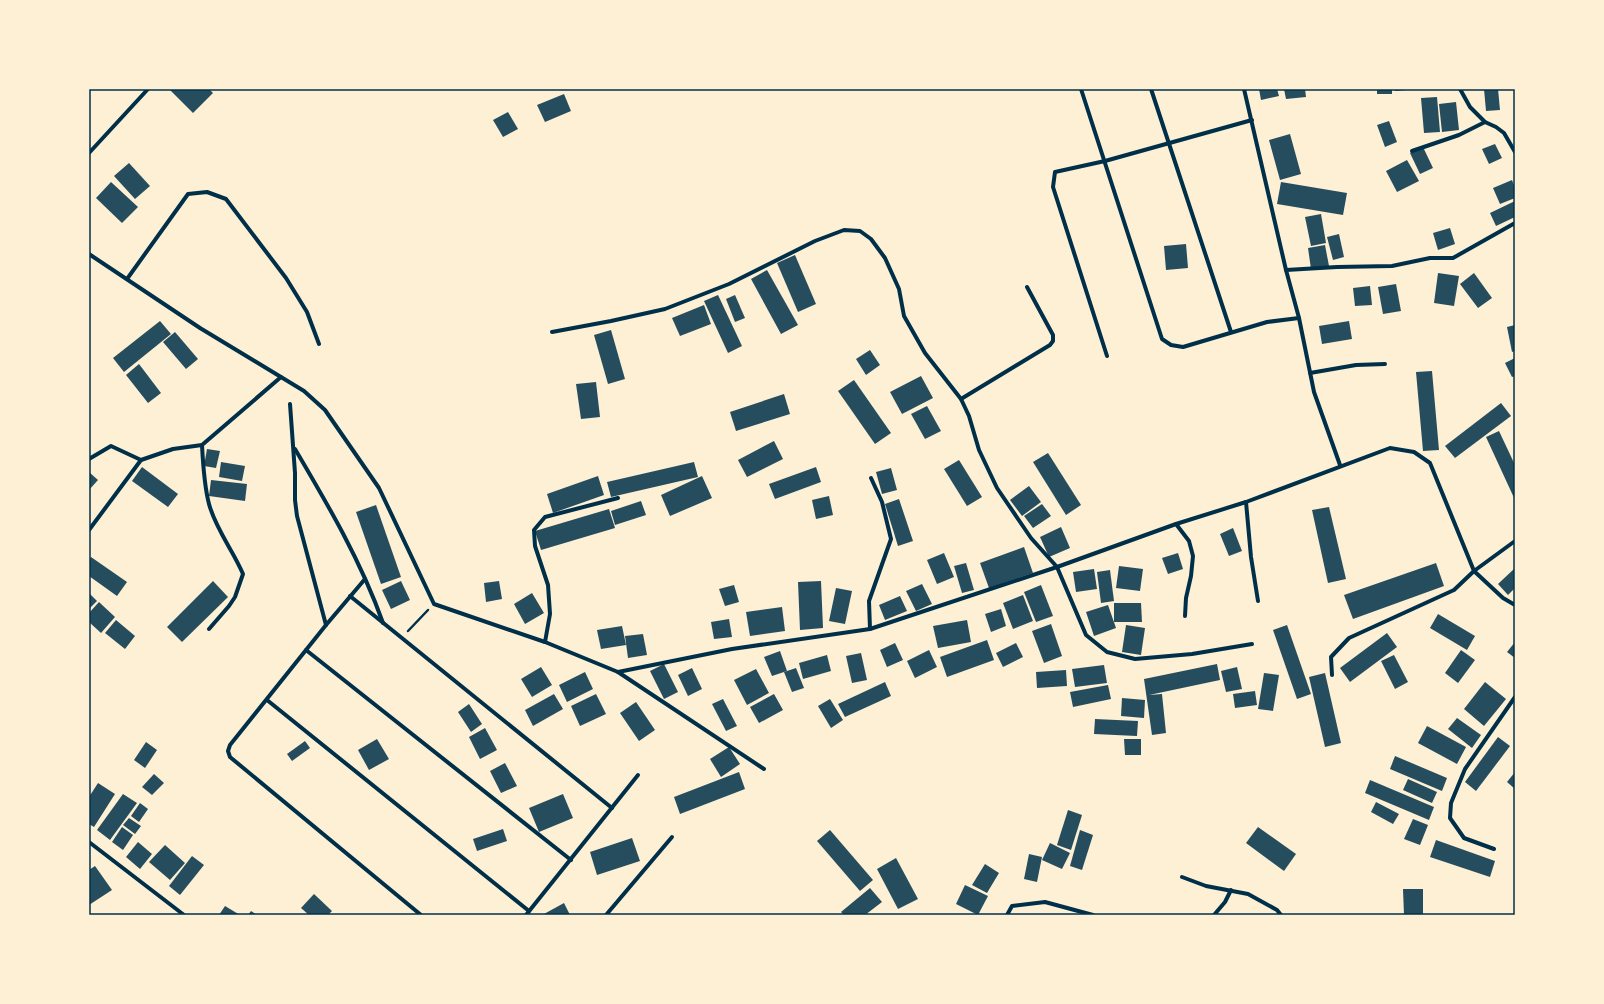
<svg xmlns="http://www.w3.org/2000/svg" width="1604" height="1004" font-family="'PT Sans',sans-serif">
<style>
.building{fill:#264d5e}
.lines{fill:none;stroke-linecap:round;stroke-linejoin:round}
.path{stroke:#003049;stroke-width:2.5}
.minor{stroke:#003049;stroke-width:4}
.neatline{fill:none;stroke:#003049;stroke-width:1.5}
</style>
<rect width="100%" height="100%" fill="#fdf0d5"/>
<g class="building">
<polygon points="171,89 209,89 213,93 193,113 170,90"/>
<polygon points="1259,89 1277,89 1279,96 1261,100"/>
<polygon points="1284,89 1305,89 1306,97 1286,99"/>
<rect x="1377" y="89" width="15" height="5"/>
<polygon points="1395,89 1406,89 1406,90 1395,91"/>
<polygon points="1484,89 1498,89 1500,110 1486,111"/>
<polygon points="564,94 571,111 545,122 537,105"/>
<polygon points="1437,97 1440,132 1424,133 1421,98"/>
<polygon points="1456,102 1459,130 1442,132 1439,104"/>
<polygon points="508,112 518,129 503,137 493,120"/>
<polygon points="1389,121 1397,142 1385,147 1377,125"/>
<polygon points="1290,134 1301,174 1280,180 1269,140"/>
<polygon points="1495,144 1502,158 1489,164 1482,149"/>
<polygon points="1423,147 1433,168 1420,174 1410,153"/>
<polygon points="1407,160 1419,181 1397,192 1386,171"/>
<polygon points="129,163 150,186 135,199 114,176"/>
<polygon points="1512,180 1515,188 1515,198 1500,204 1493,188"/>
<polygon points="111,182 138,207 122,223 96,198"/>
<polygon points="1281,182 1347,193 1343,215 1277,204"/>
<polygon points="1515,201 1515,217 1496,226 1490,213"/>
<polygon points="1321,214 1326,243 1311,246 1305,217"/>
<polygon points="1450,228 1455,244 1438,250 1433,233"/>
<polygon points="1339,234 1344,257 1333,260 1327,237"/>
<polygon points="1186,244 1188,268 1166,270 1164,246"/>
<polygon points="1325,245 1329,266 1311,269 1308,248"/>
<polygon points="795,255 816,304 798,312 777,263"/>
<polygon points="767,270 798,325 781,334 751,279"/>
<polygon points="1438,273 1459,276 1454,306 1434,303"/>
<polygon points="1474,273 1492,298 1478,308 1460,284"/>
<polygon points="1396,284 1401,311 1383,314 1378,287"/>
<polygon points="1370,286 1372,305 1355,306 1353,288"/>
<polygon points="718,295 742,346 728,353 704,301"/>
<polygon points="735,295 745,318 735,322 726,299"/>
<polygon points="704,305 711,324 680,336 672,318"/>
<polygon points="160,321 171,334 124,372 113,358"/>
<polygon points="1349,321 1352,339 1322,344 1319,326"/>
<polygon points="1515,325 1515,351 1512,352 1507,327"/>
<polygon points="611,330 625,379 608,384 594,335"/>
<polygon points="175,332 198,359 186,369 163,342"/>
<polygon points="870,350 880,365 866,375 856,359"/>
<polygon points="1515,358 1515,376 1512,377 1505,363"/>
<polygon points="139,364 161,393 148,403 126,375"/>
<polygon points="1432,371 1439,450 1423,451 1416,372"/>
<polygon points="921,376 933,398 902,414 890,392"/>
<polygon points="854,380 891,433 875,444 838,391"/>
<polygon points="596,382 600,417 581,419 576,384"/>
<polygon points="784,394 790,414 736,431 730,412"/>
<polygon points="1501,403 1511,416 1455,458 1445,446"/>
<polygon points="927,406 941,431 925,439 911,414"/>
<polygon points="1499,431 1515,465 1515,500 1486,437"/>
<polygon points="774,441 783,459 747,477 738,460"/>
<polygon points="207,449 220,451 216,468 204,466"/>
<polygon points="1048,453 1081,505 1066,515 1033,462"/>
<polygon points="959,460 982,497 967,506 944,469"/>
<polygon points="221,462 245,466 242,481 219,477"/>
<polygon points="694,462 698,477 611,497 607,482"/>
<polygon points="142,467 178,494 168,507 132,481"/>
<polygon points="816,467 821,482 775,499 769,484"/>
<polygon points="891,468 897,490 882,494 876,472"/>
<polygon points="89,472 98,480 89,490"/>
<polygon points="598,476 604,495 553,513 547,494"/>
<polygon points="702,476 712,498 670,516 661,495"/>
<polygon points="211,480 247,484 245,501 209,496"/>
<polygon points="1029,486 1041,502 1022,516 1010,500"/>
<polygon points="829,496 833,515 816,519 812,500"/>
<polygon points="899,499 913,541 898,546 885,504"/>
<polygon points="641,501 646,515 615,525 611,511"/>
<polygon points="1042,504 1051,516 1033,528 1024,516"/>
<polygon points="376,505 401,577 381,584 356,512"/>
<polygon points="1329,507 1346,579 1328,583 1312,510"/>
<polygon points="609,509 615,528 541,550 535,531"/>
<polygon points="1061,527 1070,548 1049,557 1040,537"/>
<polygon points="1233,528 1242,551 1229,556 1220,534"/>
<polygon points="1024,547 1033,573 989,588 980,563"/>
<polygon points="944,553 954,577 937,584 927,560"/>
<polygon points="1178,553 1183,569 1168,574 1162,558"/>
<polygon points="91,557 127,582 117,596 89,576 89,560"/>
<polygon points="966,563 974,590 962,593 954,566"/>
<polygon points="1436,563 1444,586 1353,619 1344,595"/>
<polygon points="1119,566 1143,569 1140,591 1116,588"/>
<polygon points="1515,568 1515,588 1508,595 1498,584"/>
<polygon points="1094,569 1097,589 1076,592 1073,572"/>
<polygon points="1110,570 1114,601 1101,603 1097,572"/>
<polygon points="213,581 228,597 182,642 167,627"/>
<polygon points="401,581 410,600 391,609 382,590"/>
<polygon points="499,581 502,599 486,602 484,583"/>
<polygon points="821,581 823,628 800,630 798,582"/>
<polygon points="922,584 932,604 916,611 906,591"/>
<polygon points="734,585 739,602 725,606 719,589"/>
<polygon points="1041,585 1053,616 1036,622 1024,592"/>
<polygon points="836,588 852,591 845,624 829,621"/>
<polygon points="89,593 97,601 89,609"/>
<polygon points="532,593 544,613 525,624 514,604"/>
<polygon points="1023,595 1033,621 1013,629 1003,603"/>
<polygon points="900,596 907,611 885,620 879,605"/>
<polygon points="99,602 115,617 101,633 89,622 89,613"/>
<polygon points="1114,603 1141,603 1142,622 1114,622"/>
<polygon points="1108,605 1116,628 1094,636 1086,612"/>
<polygon points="782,607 785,631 750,636 746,612"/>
<polygon points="1001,609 1006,626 991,632 985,614"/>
<polygon points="1438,614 1475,636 1467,650 1430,628"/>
<polygon points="729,619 732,637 714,639 711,622"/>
<polygon points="116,620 135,636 125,649 105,633"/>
<polygon points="967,620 971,642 938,648 933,626"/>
<polygon points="1051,624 1062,656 1044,663 1032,631"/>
<polygon points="1126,625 1145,628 1141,655 1122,652"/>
<polygon points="1287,625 1311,694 1297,699 1273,630"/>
<polygon points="622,626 626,645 601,649 597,630"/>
<polygon points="1387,633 1397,647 1350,682 1340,668"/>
<polygon points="643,634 647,655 628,658 625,636"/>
<polygon points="987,640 994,660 947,677 940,657"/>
<polygon points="1515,642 1515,658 1507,652"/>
<polygon points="895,643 903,660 887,667 880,650"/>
<polygon points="1016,643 1023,657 1003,667 996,653"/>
<polygon points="929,650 937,667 915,678 907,661"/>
<polygon points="1461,650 1475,660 1458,683 1445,673"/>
<polygon points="780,651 787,671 772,676 764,657"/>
<polygon points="861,653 867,680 852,683 846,656"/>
<polygon points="827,655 831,671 803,679 799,663"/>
<polygon points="1394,655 1408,682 1395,689 1381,661"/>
<polygon points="664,664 678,692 664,699 650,671"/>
<polygon points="1217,664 1220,680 1149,695 1162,694 1166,733 1152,735 1144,679"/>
<polygon points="1104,665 1107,683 1075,687 1072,669"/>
<polygon points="541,667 552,685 532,697 521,679"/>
<polygon points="1237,667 1242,689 1226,692 1221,671"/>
<polygon points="692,668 702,689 688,696 678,675"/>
<polygon points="796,668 804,688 792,692 784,672"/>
<polygon points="756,669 769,693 747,705 734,680"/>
<polygon points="1066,670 1067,686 1037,688 1036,672"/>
<polygon points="585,672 593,689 567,702 559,685"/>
<polygon points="1264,673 1279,675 1273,711 1258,709"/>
<polygon points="1325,673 1341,743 1325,747 1309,677"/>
<polygon points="885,682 891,696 845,717 838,704"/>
<polygon points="1485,682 1506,699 1484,726 1464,709"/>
<polygon points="1108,685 1111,699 1073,707 1070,692"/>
<polygon points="1255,691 1257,705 1235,708 1233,694"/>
<polygon points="554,694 563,709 533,726 525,710"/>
<polygon points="596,694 606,714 580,726 571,706"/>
<polygon points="774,694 783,710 759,723 750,707"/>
<polygon points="1122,698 1145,700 1144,718 1121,716"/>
<polygon points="723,699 737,726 726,731 712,704"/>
<polygon points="830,699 843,720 831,728 818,706"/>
<polygon points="636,702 655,730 639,741 620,713"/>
<polygon points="469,704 482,724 471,732 458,712"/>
<polygon points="1457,718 1481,735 1472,748 1448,729"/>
<polygon points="1095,719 1138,721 1137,736 1094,734"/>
<polygon points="1427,726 1466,747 1457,764 1418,743"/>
<polygon points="485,728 497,750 480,759 469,737"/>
<polygon points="1498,737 1510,746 1476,791 1465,782"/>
<polygon points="377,739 389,759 369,770 358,750"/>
<polygon points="1124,739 1141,739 1141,755 1125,755"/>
<polygon points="305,741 310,748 292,761 287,754"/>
<polygon points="146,742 157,750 145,768 134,760"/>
<polygon points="729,747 740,764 721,777 710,759"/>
<polygon points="1395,756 1447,778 1442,791 1390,769"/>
<polygon points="505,763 517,786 501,793 490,771"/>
<polygon points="739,772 745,789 680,814 674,797"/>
<polygon points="1515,772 1515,789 1507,782"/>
<polygon points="154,774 164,783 152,795 142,787"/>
<polygon points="1408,779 1437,792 1432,803 1403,790"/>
<polygon points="1370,780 1434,807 1429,820 1365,793"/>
<polygon points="98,783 115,794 94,827 89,824 89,797"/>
<polygon points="123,794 137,803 110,840 97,830"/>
<polygon points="563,794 573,818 539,832 529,808"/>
<polygon points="1376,802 1399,814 1393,824 1371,812"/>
<polygon points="140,803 148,809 139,822 131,816"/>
<polygon points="1068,810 1082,815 1071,850 1057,845"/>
<polygon points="129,818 141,826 135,834 123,825"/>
<polygon points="1413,819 1428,825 1420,845 1404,839"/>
<polygon points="122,827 133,835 123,850 112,842"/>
<polygon points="1258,827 1296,854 1284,871 1246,843"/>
<polygon points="503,829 507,841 477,851 473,839"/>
<polygon points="830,830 873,880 860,891 817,841"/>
<polygon points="1080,830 1093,835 1082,870 1070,866"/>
<polygon points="632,838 640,861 597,875 590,852"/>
<polygon points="1436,840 1495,861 1490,877 1430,857"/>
<polygon points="138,842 152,854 140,869 126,857"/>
<polygon points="1050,843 1070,853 1062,869 1042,860"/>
<polygon points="165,845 185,863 170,880 149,862"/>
<polygon points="1029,854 1042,857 1037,882 1024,879"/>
<polygon points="192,856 204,865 180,895 169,886"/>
<polygon points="896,858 918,899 898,909 877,869"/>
<polygon points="985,864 999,873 987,893 972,885"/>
<polygon points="95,866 112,890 89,905 89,870"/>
<polygon points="965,885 988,896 978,915 956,904"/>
<polygon points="870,888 882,902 865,915 844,915 841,912"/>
<polygon points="1403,889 1423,889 1423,915 1404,915"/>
<polygon points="314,894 332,911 328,915 309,915 301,908"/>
<polygon points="564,903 570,915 545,915 544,914"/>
<polygon points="225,906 240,915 219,915"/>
<polygon points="251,911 257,915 248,915"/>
</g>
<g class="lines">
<polyline class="path" points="408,631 428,610"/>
<g class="minor">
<polyline points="1081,89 1162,339 1171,345 1183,347 1267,322 1299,318"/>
<polyline points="1151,89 1231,332"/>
<polyline points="1244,89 1286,270 1299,318 1314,392 1340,465"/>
<polyline points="1460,89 1470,107 1485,122 1496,127 1504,133 1515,152"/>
<polyline points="1412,151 1459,135 1485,122"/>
<polyline points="89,153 148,89"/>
<polyline points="89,254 200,328 304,391 325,410 379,488 434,604 545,642 618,672 732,649 870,629 1057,567 1176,524 1246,502 1390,448 1414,452 1430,463 1474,571 1503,598 1515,605"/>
<polyline points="1286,270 1337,267 1392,266 1430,258 1453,258 1515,223"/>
<polyline points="127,279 188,194 207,192 226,199 286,278 307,312 319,344"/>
<polyline points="552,332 611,321 665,309 729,284 815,241 844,230 860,231 871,239 885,258 899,289 904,316 925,353 961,399 969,416 979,450 997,488 1031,538 1057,567 1086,635 1107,652 1135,659 1192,654 1252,644"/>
<polyline points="1107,356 1053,187 1055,172 1105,161 1252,120"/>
<polyline points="1310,373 1356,365 1385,364"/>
<polyline points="961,399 1050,345 1053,341 1053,335 1027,287"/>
<polyline points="290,404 295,473 295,500 297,516 326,625"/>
<path d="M202 445C203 464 204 485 209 504 216 530 233 550 243 574L235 597 229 606 209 629"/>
<path d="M295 449C328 505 361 561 383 623"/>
<polyline points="89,459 111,446 141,460"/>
<polyline points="1246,502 1251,557 1258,601"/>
<polyline points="1176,524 1189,541 1193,556 1191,576 1186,598 1185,616"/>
<polyline points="89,530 141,460 173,449 202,445 281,377"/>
<polyline points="365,579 326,625 230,745 228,751 230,757 421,915"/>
<polyline points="350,596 612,808"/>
<polyline points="870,629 869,601 891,539 882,502 871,478"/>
<polyline points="545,642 550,614 548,585 535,546 534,530 545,517 618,498"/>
<polyline points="306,650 571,860"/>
<polyline points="618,672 764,769"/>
<polyline points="1332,675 1331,657 1349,638 1454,590 1474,571 1515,541"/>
<polyline points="267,700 529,911"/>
<polyline points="89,842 184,915"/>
<polyline points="1494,849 1464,838 1450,818 1451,803 1465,769 1515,697"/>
<polyline points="1182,877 1206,886 1248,894 1277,910 1281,915"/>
<polyline points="526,915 638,775"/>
<polyline points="606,915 672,837"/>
<polyline points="1007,915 1012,906 1045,902 1093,915"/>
<polyline points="1214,915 1225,902 1231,890"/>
</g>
</g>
<rect width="1604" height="1004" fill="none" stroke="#fdf0d5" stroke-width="180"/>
<rect x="90" y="90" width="1424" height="824" class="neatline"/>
</svg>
